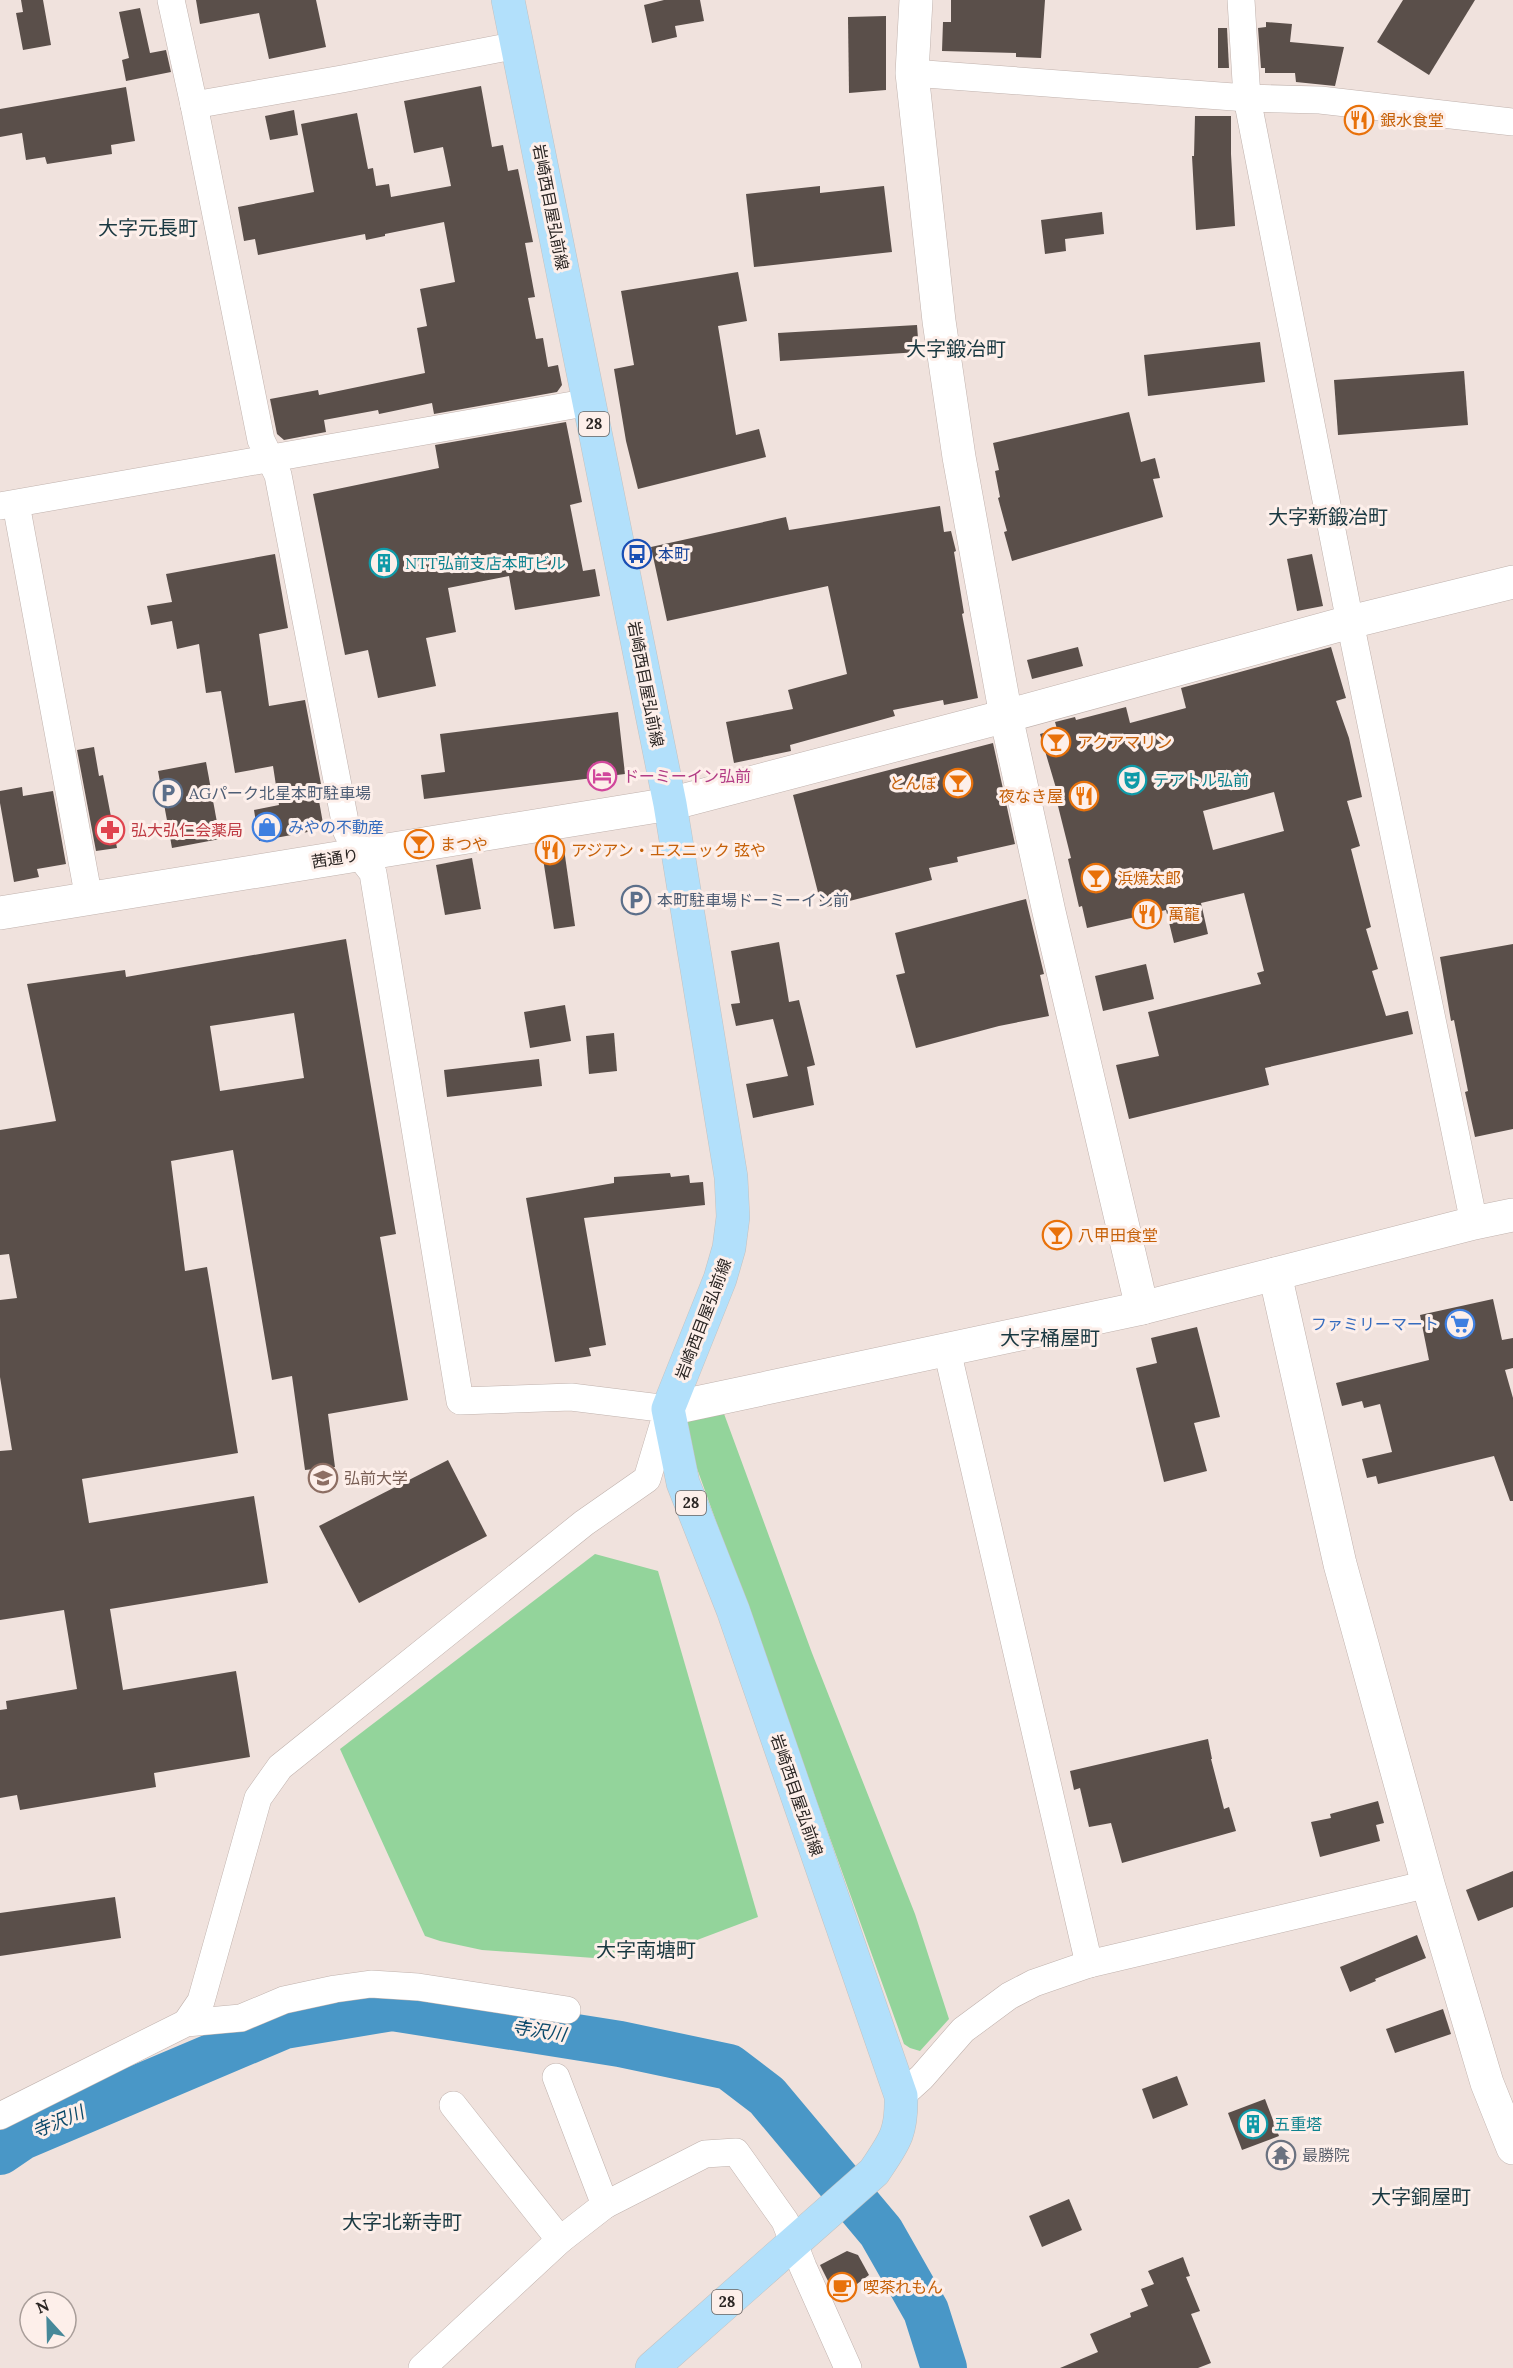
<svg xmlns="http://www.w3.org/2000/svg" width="1513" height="2368" font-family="Lora,'Noto Sans JP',serif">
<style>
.green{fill:#93d49b}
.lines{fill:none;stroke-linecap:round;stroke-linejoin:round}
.river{stroke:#4997c7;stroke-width:46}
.building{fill:#5a4f4a;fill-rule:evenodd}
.minor-casing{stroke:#c0b2ad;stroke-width:28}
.tertiary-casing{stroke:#c0b2ad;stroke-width:34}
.primary-casing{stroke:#c3c2c1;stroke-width:34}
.minor{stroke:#fff;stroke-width:27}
.tertiary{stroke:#fff;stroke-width:33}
.primary{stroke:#b2e0fb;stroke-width:33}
.labels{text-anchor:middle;stroke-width:6;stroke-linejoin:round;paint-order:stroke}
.shield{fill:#fdefea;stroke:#69625f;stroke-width:1.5}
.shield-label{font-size:15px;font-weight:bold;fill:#2a2523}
.food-label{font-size:16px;fill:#c56008;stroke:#fdefea;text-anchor:start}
.street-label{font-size:16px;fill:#2a2523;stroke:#fdefea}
.transit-label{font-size:16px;fill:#164399;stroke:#fdefea;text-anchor:start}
.culture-label{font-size:16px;fill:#0d838f;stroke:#fdefea;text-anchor:start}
.hotel-label{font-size:16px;fill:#b23c85;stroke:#fdefea;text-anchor:start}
.service-label{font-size:16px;fill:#4e5e75;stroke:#fdefea;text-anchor:start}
.shop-label{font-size:16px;fill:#366cbe;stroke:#fdefea;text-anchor:start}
.health-label{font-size:16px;fill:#be3a42;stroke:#fdefea;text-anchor:start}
.education-label{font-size:16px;fill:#785e54;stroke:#fdefea;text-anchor:start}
.worship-label{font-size:16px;fill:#5b616d;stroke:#fdefea;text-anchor:start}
.water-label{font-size:18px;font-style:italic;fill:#0a496a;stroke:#fdefea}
.quarter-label{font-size:20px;fill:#193841;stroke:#fdefea}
</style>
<rect width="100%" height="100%" fill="#f0e2dd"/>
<g class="green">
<polygon points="723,1411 812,1653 915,1914 949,2019 920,2051 910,2048 904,2044 690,1449 686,1427 688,1422 697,1417"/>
<polygon points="595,1554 658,1571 758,1917 660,1954 594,1958 482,1950 440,1941 425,1936 340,1749"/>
</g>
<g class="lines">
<polyline class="river" points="0,2152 22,2137 284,2026 392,2008 620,2044 729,2067 767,2096 881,2232 926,2311 944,2368"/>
</g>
<g class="building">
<polygon points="21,0 43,0 51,45 23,50 16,13 23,12"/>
<polygon points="196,0 316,0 326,47 269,59 259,13 200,24"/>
<polygon points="664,0 700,0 704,21 675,26 677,37 652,43 644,5"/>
<polygon points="951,0 1045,0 1041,58 1016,57 1016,53 942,51 943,22 951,22"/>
<polygon points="1403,0 1475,0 1429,75 1377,42"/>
<polygon points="140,8 150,53 166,50 171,72 126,81 122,60 129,58 119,12"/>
<polygon points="886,16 886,90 849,93 848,17"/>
<polygon points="1266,22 1292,24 1290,42 1344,47 1335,86 1296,82 1295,73 1265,73 1265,68 1261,68 1258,28 1266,27"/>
<polygon points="1218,28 1227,28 1229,68 1218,68"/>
<polygon points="481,86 492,147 503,145 508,171 518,169 533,242 525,243 535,297 528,298 536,339 543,338 548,367 558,365 562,385 557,392 434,414 432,403 379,414 378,410 324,420 326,432 284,440 277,434 270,399 318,390 319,395 425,373 417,328 427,326 420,289 455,282 444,222 385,234 385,236 366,240 365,234 258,255 255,239 244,241 238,207 314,192 301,124 357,113 368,169 373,168 376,186 389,184 391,197 451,186 443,147 414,153 404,101"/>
<polygon points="126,87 135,141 111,145 112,154 47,164 45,157 26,160 22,133 0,137 0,109"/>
<polygon points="294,110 298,135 270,140 265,116"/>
<polygon points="1195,116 1231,116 1231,154 1235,226 1196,230 1192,156 1194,156"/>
<polygon points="820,186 820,193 884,186 892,252 754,267 746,194"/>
<polygon points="1102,212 1104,234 1065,239 1066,251 1045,254 1041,220"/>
<polygon points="738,272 747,321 718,326 736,435 759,429 766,457 638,489 626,441 614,369 634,365 621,291"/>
<polygon points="917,325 919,352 780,361 778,333"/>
<polygon points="1260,342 1265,382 1148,396 1144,355"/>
<polygon points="1464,371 1468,425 1338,435 1334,380"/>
<polygon points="1129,412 1141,462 1155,458 1160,478 1153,479 1163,517 1012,561 1004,532 1007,531 998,498 1000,497 995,471 999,470 993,443"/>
<polygon points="566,422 582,502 570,505 583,571 595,569 600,596 515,610 509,576 448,588 456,632 426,638 436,686 378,698 368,650 345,655 313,494 439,468 435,445"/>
<polygon points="940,506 944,532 951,531 956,551 954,552 964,613 962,614 978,698 944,705 943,700 893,710 895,716 790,745 791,751 734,763 726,722 793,709 788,690 847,674 828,586 667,621 651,547 786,517 789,530"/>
<polygon points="275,554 288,628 259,634 269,706 305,700 321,784 316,784 324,829 259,841 254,810 279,805 273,766 235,773 221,691 206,693 199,644 177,649 172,621 151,625 147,606 172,602 166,574"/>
<polygon points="1312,554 1323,606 1297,611 1287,559"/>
<polygon points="1078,647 1083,666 1032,679 1027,660"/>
<path d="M1331 647 1346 698 1336 701 1349 738 1362 797 1347 801 1360 846 1351 849 1371 927 1366 929 1378 969 1372 971 1386 1016 1408 1011 1413 1034 1265 1068 1269 1085 1129 1119 1116 1065 1159 1056 1148 1012 1261 984 1257 973 1264 971 1244 893 1201 903 1208 934 1174 943 1166 910 1087 928 1082 906 1079 907 1068 859 1071 858 1058 806 1061 805 1040 734 1057 729 1055 722 1075 717 1076 720 1126 707 1130 723 1186 708 1181 688ZM1274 792 1284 831 1213 850 1203 811Z"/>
<polygon points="618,712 625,774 424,799 421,775 445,772 440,734"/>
<polygon points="993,743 1015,844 957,857 958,862 929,868 932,880 822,908 793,795"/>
<polygon points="94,747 99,776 103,775 117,848 96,851 77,750"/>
<polygon points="206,762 220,839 172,848 158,771"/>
<polygon points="22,787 23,796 53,791 66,864 37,869 39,877 14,882 0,803 0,791"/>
<polygon points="563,842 575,926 554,929 541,846"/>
<polygon points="472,858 481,909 445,915 436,865"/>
<polygon points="1026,899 1044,974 1040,975 1049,1016 999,1026 916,1048 896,975 905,973 895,933"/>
<path d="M346 939 396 1234 380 1237 408 1400 328 1414 335 1467 305 1470 292 1376 272 1380 233 1150 171 1161 185 1271 207 1267 238 1453 82 1479 89 1523 254 1496 268 1583 110 1609 123 1690 236 1671 250 1757 154 1773 156 1787 20 1810 17 1795 0 1798V1710L7 1709 6 1701 77 1689 64 1610 0 1620V1451L12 1450 0 1377V1300L17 1298 9 1254 0 1255V1130L56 1121 27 984 125 970 126 977ZM294 1013 304 1078 220 1091 210 1026Z"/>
<polygon points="779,942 789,1002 799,1000 815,1065 807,1067 814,1105 753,1118 746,1084 788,1076 773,1019 736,1026 731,1004 740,1003 731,951"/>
<polygon points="1513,944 1513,1129 1475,1137 1465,1092 1468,1091 1454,1020 1451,1021 1440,957"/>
<polygon points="1146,964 1154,999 1103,1011 1095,976"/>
<polygon points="565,1005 571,1041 530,1048 524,1012"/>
<polygon points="614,1033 617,1071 589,1074 586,1036"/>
<polygon points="539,1059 542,1086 447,1097 444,1070"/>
<polygon points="670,1173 671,1177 689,1175 690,1183 703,1182 705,1205 584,1218 606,1345 589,1348 591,1356 555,1362 526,1198 614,1183 614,1177"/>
<polygon points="1493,1299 1502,1340 1513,1338 1513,1368 1505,1370 1513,1398 1513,1501 1510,1501 1494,1456 1378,1484 1376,1476 1367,1478 1362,1459 1392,1452 1380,1404 1364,1408 1362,1401 1342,1406 1336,1383 1429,1360 1420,1315"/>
<polygon points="1197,1327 1220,1417 1194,1423 1207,1471 1164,1482 1136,1368 1157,1363 1151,1338"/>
<polygon points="448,1460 487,1536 359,1603 319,1526"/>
<polygon points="1208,1739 1212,1759 1211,1759 1224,1809 1229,1807 1236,1831 1122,1863 1111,1823 1089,1827 1080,1788 1074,1790 1070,1771"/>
<polygon points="1378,1801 1384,1823 1376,1825 1380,1841 1320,1857 1311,1822 1331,1818 1330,1814"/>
<polygon points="1513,1871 1513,1907 1478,1921 1466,1890"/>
<polygon points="115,1897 121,1938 0,1956 0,1913"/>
<polygon points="1417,1935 1426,1958 1375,1979 1376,1981 1350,1992 1340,1967"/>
<polygon points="1443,2009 1451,2034 1395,2053 1386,2029"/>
<polygon points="1177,2076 1188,2105 1153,2119 1142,2089"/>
<polygon points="1265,2099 1279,2136 1242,2150 1228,2113"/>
<polygon points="1069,2199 1082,2230 1042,2247 1029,2216"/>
<polygon points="847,2251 858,2255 869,2275 837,2299 820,2265"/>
<polygon points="1183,2257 1190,2276 1186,2277 1200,2311 1191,2314 1211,2363 1198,2368 1060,2368 1098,2352 1090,2334 1131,2317 1130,2313 1148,2306 1141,2289 1154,2284 1148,2271"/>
</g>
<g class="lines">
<g class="minor-casing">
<g id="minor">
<polyline points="171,0 194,105 261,440 278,475 347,832 359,855 373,873 460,1401 571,1397 668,1409 647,1479 584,1523 280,1767 258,1798 201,2001 186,2023"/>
<polyline points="1241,0 1247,98 1350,622 1474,1223"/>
<polyline points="912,73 1247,98 1320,100 1513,122"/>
<polyline points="194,105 342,79 518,45"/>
<polyline points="16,504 89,899"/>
<polyline points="0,506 590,402"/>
<polyline points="947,1350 1089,1964"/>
<polyline points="556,2077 605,2205"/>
<polyline points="901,2096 922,2077 963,2030 1009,1996 1034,1983 1089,1964 1428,1884"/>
<polyline points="453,2105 560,2240"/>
<polyline points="0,2116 186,2023 241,2018 284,2000 335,1989 371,1984 418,1987 567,2010"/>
<polyline points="422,2368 560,2240 605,2205 705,2154 736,2152 785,2221 803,2267 848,2368"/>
</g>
</g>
<g class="tertiary-casing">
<g id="tertiary">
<polyline points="916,0 912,73 939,321 959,457 1006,716 1049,912 1142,1308"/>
<polyline points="0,913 670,804 1006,716 1350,622 1513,582"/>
<polyline points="1275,1274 1340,1564 1428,1884 1487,2083 1513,2148"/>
<polyline points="668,1409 1142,1308 1474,1223 1513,1215"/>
</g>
</g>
<g class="primary-casing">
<path id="primary" d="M508 0 670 804 731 1177 733 1217 729 1248 720 1279 668 1409 683 1483 733 1610 901 2096C902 2134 894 2142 874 2172L652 2368"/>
</g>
<use href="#minor" class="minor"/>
<use href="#tertiary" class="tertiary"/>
<use href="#primary" class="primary"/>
</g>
<defs>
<g id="restaurant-ring" transform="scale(1.5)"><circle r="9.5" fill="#fdefea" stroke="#e8710a" stroke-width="1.5"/><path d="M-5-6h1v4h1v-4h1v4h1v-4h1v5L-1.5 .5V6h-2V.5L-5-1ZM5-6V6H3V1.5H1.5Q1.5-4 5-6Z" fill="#e8710a"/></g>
<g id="bus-ring" transform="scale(1.5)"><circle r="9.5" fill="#fdefea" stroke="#1a4fb4" stroke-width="1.5"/><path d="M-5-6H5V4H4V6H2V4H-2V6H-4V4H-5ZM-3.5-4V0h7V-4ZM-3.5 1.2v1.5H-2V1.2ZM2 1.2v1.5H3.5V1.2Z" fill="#1a4fb4"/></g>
<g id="building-ring" transform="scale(1.5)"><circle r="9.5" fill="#fdefea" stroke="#0f9aa8" stroke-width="1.5"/><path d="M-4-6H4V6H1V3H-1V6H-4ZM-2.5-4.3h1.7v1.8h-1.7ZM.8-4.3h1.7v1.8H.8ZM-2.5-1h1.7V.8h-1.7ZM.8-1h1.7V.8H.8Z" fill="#0f9aa8"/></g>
<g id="bar-ring" transform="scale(1.5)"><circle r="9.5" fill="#fdefea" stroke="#e8710a" stroke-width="1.5"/><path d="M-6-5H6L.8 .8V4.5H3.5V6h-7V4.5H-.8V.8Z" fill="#e8710a"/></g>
<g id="hotel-ring" transform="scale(1.5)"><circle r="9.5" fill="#fdefea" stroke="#d1479c" stroke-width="1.5"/><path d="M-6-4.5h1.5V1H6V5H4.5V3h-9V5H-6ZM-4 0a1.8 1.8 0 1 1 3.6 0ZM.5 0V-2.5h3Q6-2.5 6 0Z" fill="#d1479c"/></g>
<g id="theatre-ring" transform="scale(1.5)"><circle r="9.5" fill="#fdefea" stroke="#0f9aa8" stroke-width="1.5"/><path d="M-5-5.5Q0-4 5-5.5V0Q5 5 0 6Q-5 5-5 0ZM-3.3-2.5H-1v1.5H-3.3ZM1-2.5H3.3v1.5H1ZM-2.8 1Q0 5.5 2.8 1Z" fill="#0f9aa8"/></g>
<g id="parking-ring" transform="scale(1.5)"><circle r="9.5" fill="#fdefea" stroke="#5c6f8a" stroke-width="1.5"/><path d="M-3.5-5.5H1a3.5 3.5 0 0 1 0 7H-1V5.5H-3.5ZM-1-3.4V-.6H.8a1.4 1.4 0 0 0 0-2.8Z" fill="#5c6f8a"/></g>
<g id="shop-ring" transform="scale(1.5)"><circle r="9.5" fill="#fdefea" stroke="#3f7fe0" stroke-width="1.5"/><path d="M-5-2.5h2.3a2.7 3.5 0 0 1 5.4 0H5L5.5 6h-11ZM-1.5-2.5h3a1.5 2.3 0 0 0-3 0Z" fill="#3f7fe0"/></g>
<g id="pharmacy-ring" transform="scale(1.5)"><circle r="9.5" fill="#fdefea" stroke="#e0444e" stroke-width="1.5"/><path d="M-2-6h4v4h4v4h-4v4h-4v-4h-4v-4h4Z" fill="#e0444e"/></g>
<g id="supermarket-ring" transform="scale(1.5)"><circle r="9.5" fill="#fdefea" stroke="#3f7fe0" stroke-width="1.5"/><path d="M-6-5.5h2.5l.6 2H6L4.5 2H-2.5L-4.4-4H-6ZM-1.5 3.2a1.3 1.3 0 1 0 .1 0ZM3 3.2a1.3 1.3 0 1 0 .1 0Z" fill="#3f7fe0"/></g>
<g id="university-ring" transform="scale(1.5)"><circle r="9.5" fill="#fdefea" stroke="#8d6e63" stroke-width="1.5"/><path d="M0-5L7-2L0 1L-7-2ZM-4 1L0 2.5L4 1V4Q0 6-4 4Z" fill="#8d6e63"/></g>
<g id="temple-ring" transform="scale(1.5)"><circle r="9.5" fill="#fdefea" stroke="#6b7280" stroke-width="1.5"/><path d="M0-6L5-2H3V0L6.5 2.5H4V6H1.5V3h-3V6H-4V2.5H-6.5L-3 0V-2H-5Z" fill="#6b7280"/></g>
<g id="cafe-ring" transform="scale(1.5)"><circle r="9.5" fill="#fdefea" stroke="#e8710a" stroke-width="1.5"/><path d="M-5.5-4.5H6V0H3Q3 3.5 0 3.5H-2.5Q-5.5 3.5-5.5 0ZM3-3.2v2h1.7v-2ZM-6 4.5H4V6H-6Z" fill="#e8710a"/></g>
</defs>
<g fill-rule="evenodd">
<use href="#restaurant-ring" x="1359" y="120"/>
<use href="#bus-ring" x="637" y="554"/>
<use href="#building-ring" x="384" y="563"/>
<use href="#bar-ring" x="1056" y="742"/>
<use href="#hotel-ring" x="602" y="776"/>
<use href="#theatre-ring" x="1132" y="780"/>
<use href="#bar-ring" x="958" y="783"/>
<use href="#parking-ring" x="168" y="793"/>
<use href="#restaurant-ring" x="1084" y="796"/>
<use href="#shop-ring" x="267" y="827"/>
<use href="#pharmacy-ring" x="110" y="830"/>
<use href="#bar-ring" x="419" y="844"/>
<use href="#restaurant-ring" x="550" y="850"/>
<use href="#bar-ring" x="1096" y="878"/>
<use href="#parking-ring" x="636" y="900"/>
<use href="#restaurant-ring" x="1147" y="914"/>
<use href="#bar-ring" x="1057" y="1235"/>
<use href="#supermarket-ring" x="1460" y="1324"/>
<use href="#university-ring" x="323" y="1478"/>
<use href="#building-ring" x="1253" y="2124"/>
<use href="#temple-ring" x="1281" y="2155"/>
<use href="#cafe-ring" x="842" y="2287"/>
</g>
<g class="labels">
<g class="shield">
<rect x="579" y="412" width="30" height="24" rx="4.5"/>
<rect x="676" y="1491" width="30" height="24" rx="4.5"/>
<rect x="712" y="2290" width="30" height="24" rx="4.5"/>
</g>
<g class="shield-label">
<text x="594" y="429">28</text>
<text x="691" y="1508">28</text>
<text x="727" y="2307">28</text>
</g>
<g class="food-label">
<text x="1380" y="126">銀水食堂</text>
<text x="1077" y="748">アクアマリン</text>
<text x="937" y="789" text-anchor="end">とんぼ</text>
<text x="1063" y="802" text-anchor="end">夜なき屋</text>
<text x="440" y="850">まつや</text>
<text x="571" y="856">アジアン・エスニック 弦や</text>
<text x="1117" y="884">浜焼太郎</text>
<text x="1168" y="920">萬龍</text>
<text x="1078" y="1241">八甲田食堂</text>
<text x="863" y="2293">喫茶れもん</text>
</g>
<g class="street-label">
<text transform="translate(551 207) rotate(79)" y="6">岩崎西目屋弘前線</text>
<text transform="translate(646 684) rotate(79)" y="6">岩崎西目屋弘前線</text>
<text transform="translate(335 858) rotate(-9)" y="6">茜通り</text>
<text transform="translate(703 1319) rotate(-69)" y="6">岩崎西目屋弘前線</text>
<text transform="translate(797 1795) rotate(71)" y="6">岩崎西目屋弘前線</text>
</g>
<g class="transit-label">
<text x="658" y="560">本町</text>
</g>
<g class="culture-label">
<text x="405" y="569">NTT弘前支店本町ビル</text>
<text x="1153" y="786">テアトル弘前</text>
<text x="1274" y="2130">五重塔</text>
</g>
<g class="hotel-label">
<text x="623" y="782">ドーミーイン弘前</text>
</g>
<g class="service-label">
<text x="189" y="799">AGパーク北星本町駐車場</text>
<text x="657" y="906">本町駐車場ドーミーイン前</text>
</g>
<g class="shop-label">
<text x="288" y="833">みやの不動産</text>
<text x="1439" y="1330" text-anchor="end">ファミリーマート</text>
</g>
<g class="health-label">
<text x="131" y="836">弘大弘仁会薬局</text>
</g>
<g class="education-label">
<text x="344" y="1484">弘前大学</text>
</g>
<g class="worship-label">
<text x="1302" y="2161">最勝院</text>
</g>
<g class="water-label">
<text transform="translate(539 2031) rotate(9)" y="6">寺沢川</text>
<text transform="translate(58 2122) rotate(-23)" y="6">寺沢川</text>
</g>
<g class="quarter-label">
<text x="148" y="235">大字元長町</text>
<text x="956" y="356">大字鍛冶町</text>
<text x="1328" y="524">大字新鍛冶町</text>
<text x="1050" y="1345">大字桶屋町</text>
<text x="646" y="1957">大字南塘町</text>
<text x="1421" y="2204">大字銅屋町</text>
<text x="402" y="2229">大字北新寺町</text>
</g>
</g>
<g transform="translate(48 2320) rotate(338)"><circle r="28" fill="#fdefea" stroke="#a99e9a" stroke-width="1.5"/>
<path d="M0-4.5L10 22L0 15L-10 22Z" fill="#468899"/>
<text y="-9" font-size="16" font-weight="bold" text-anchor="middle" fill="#2a2523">N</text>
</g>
</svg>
